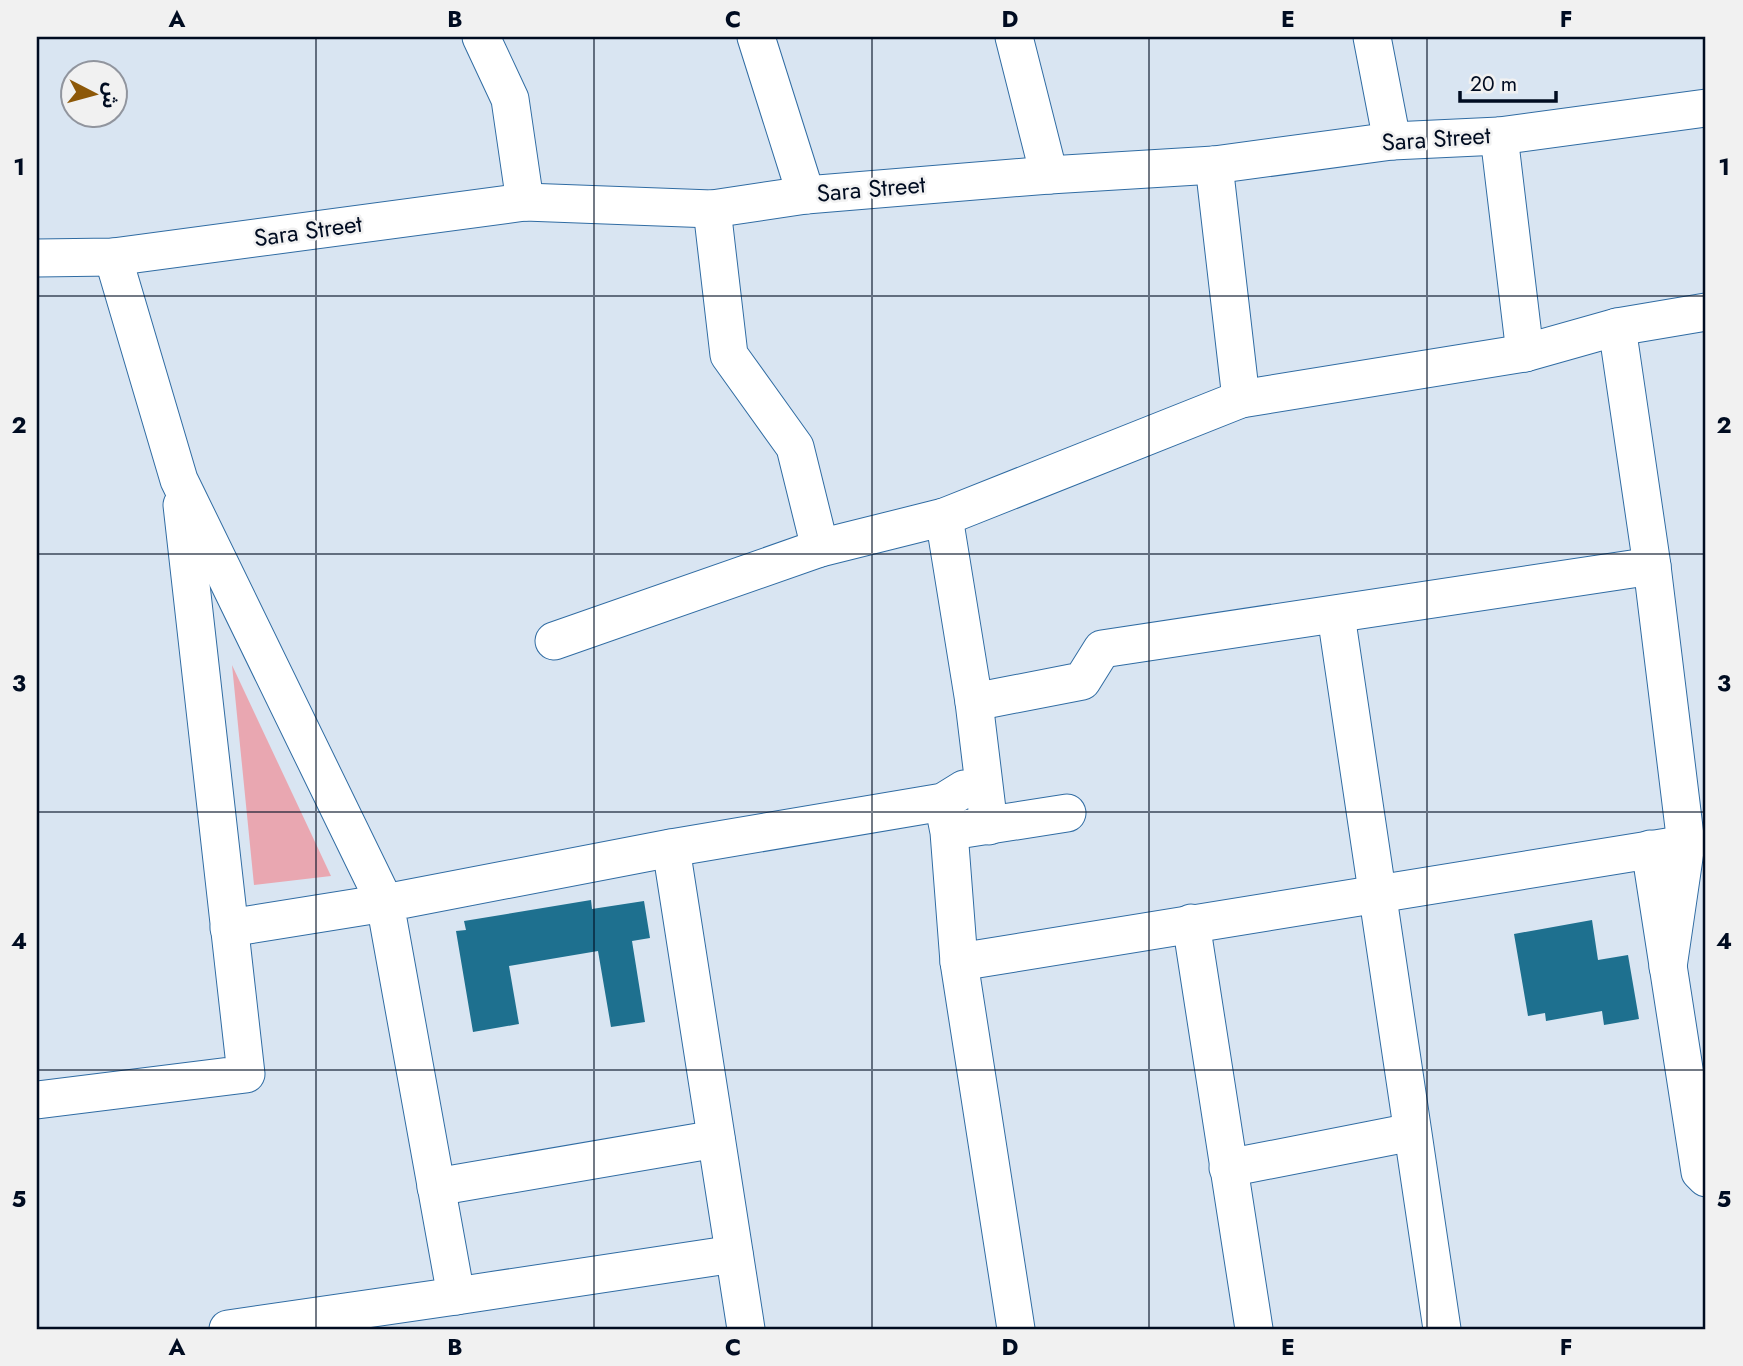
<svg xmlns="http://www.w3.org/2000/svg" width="1743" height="1366" font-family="Jost,'Noto Sans Arabic',sans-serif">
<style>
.green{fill:#e9a7b1}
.building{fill:#1e708f}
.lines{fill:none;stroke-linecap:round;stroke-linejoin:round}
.minor-casing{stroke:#306ca3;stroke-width:39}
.minor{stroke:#fff;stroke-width:37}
.grid{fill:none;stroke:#000c21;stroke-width:2;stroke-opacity:0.55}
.labels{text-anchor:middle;stroke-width:5;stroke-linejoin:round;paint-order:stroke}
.street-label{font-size:24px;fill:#000c21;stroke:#f1f1f1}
.neatline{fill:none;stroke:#000c21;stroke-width:2.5}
.grid-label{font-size:23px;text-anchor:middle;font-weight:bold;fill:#000c21}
</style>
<rect width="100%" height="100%" fill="#d9e5f2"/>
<polygon class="green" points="232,665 331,876 254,885"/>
<g class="building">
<polygon points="591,900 592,909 644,901 650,938 632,941 645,1022 611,1027 598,951 509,966 519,1024 473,1032 456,931 466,930 464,921"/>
<polygon points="1592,920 1598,960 1628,955 1639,1019 1604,1025 1602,1011 1546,1021 1545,1013 1528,1016 1514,934"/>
</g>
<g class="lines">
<g class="minor-casing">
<g id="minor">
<polyline points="481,37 510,99 525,202"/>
<polyline points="756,37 806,195"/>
<polyline points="1014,37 1049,175"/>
<polyline points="1372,37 1392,141"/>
<polyline points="1499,136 1525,353"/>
<polyline points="712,209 729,355 795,447 820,548"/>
<polyline points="113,257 179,480 385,903 229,928"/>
<polyline points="37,258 113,257 525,202 712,209 806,195 1049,175 1214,165 1392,141 1499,136 1706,108"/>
<polyline points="1617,327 1652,566 1686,844 1668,967"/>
<polyline points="1241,399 1525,353 1617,327 1706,312"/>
<polyline points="944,517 1241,399 1214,165"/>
<polyline points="1336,615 1442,1329"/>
<polyline points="554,641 820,548 944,517 974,702 989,826"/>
<polyline points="974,702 1082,681 1102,649 1652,566"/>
<polyline points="943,802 949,832 959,962 1016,1329"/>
<polyline points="964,829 1067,813"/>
<polyline points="671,848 746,1329"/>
<polyline points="1650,849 1700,1172 1706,1178"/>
<polyline points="1191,923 1254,1329"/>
<polyline points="959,962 1686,844"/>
<polyline points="37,1100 246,1074 182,505"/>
<polyline points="1228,1168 1412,1132"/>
<polyline points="436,1187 716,1139"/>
<polyline points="456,1296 734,1254"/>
<polyline points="228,1329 456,1296 385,903 671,848 943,802 964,789"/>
</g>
</g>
<use href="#minor" class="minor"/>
</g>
<path class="grid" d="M316 37V1329M594 37V1329M872 37V1329M1149 37V1329M1427 37V1329M37 296H1706M37 554H1706M37 812H1706M37 1070H1706"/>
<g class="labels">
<g class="street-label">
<text transform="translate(1436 139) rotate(-4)" y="8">Sara Street</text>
<text transform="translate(871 189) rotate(-5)" y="8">Sara Street</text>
<text transform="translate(308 231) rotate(-8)" y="8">Sara Street</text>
</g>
</g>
<rect width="1743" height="1366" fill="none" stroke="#f1f1f1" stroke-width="77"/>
<g transform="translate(94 94) rotate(96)"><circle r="33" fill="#f1f1f1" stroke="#91959e" stroke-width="2"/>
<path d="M0-5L12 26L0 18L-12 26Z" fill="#8d5808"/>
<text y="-10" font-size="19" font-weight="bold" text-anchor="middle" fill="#000c21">ش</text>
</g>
<path d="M1460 91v10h96v-10" fill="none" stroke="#000c21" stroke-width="3.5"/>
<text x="1470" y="91" font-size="21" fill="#000c21" stroke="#f1f1f1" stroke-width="5" paint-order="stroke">20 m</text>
<rect x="38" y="38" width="1666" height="1290" class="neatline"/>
<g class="grid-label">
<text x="177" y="27">A</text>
<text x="455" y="27">B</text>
<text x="733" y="27">C</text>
<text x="1010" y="27">D</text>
<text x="1288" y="27">E</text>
<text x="1566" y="27">F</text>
<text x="19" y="175">1</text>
<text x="1724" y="175">1</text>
<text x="19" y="433">2</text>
<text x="1724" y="433">2</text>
<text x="19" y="691">3</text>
<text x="1724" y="691">3</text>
<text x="19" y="949">4</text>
<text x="1724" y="949">4</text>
<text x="19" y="1207">5</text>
<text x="1724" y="1207">5</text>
<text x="177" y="1355">A</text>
<text x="455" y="1355">B</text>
<text x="733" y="1355">C</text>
<text x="1010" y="1355">D</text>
<text x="1288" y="1355">E</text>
<text x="1566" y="1355">F</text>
</g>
</svg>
